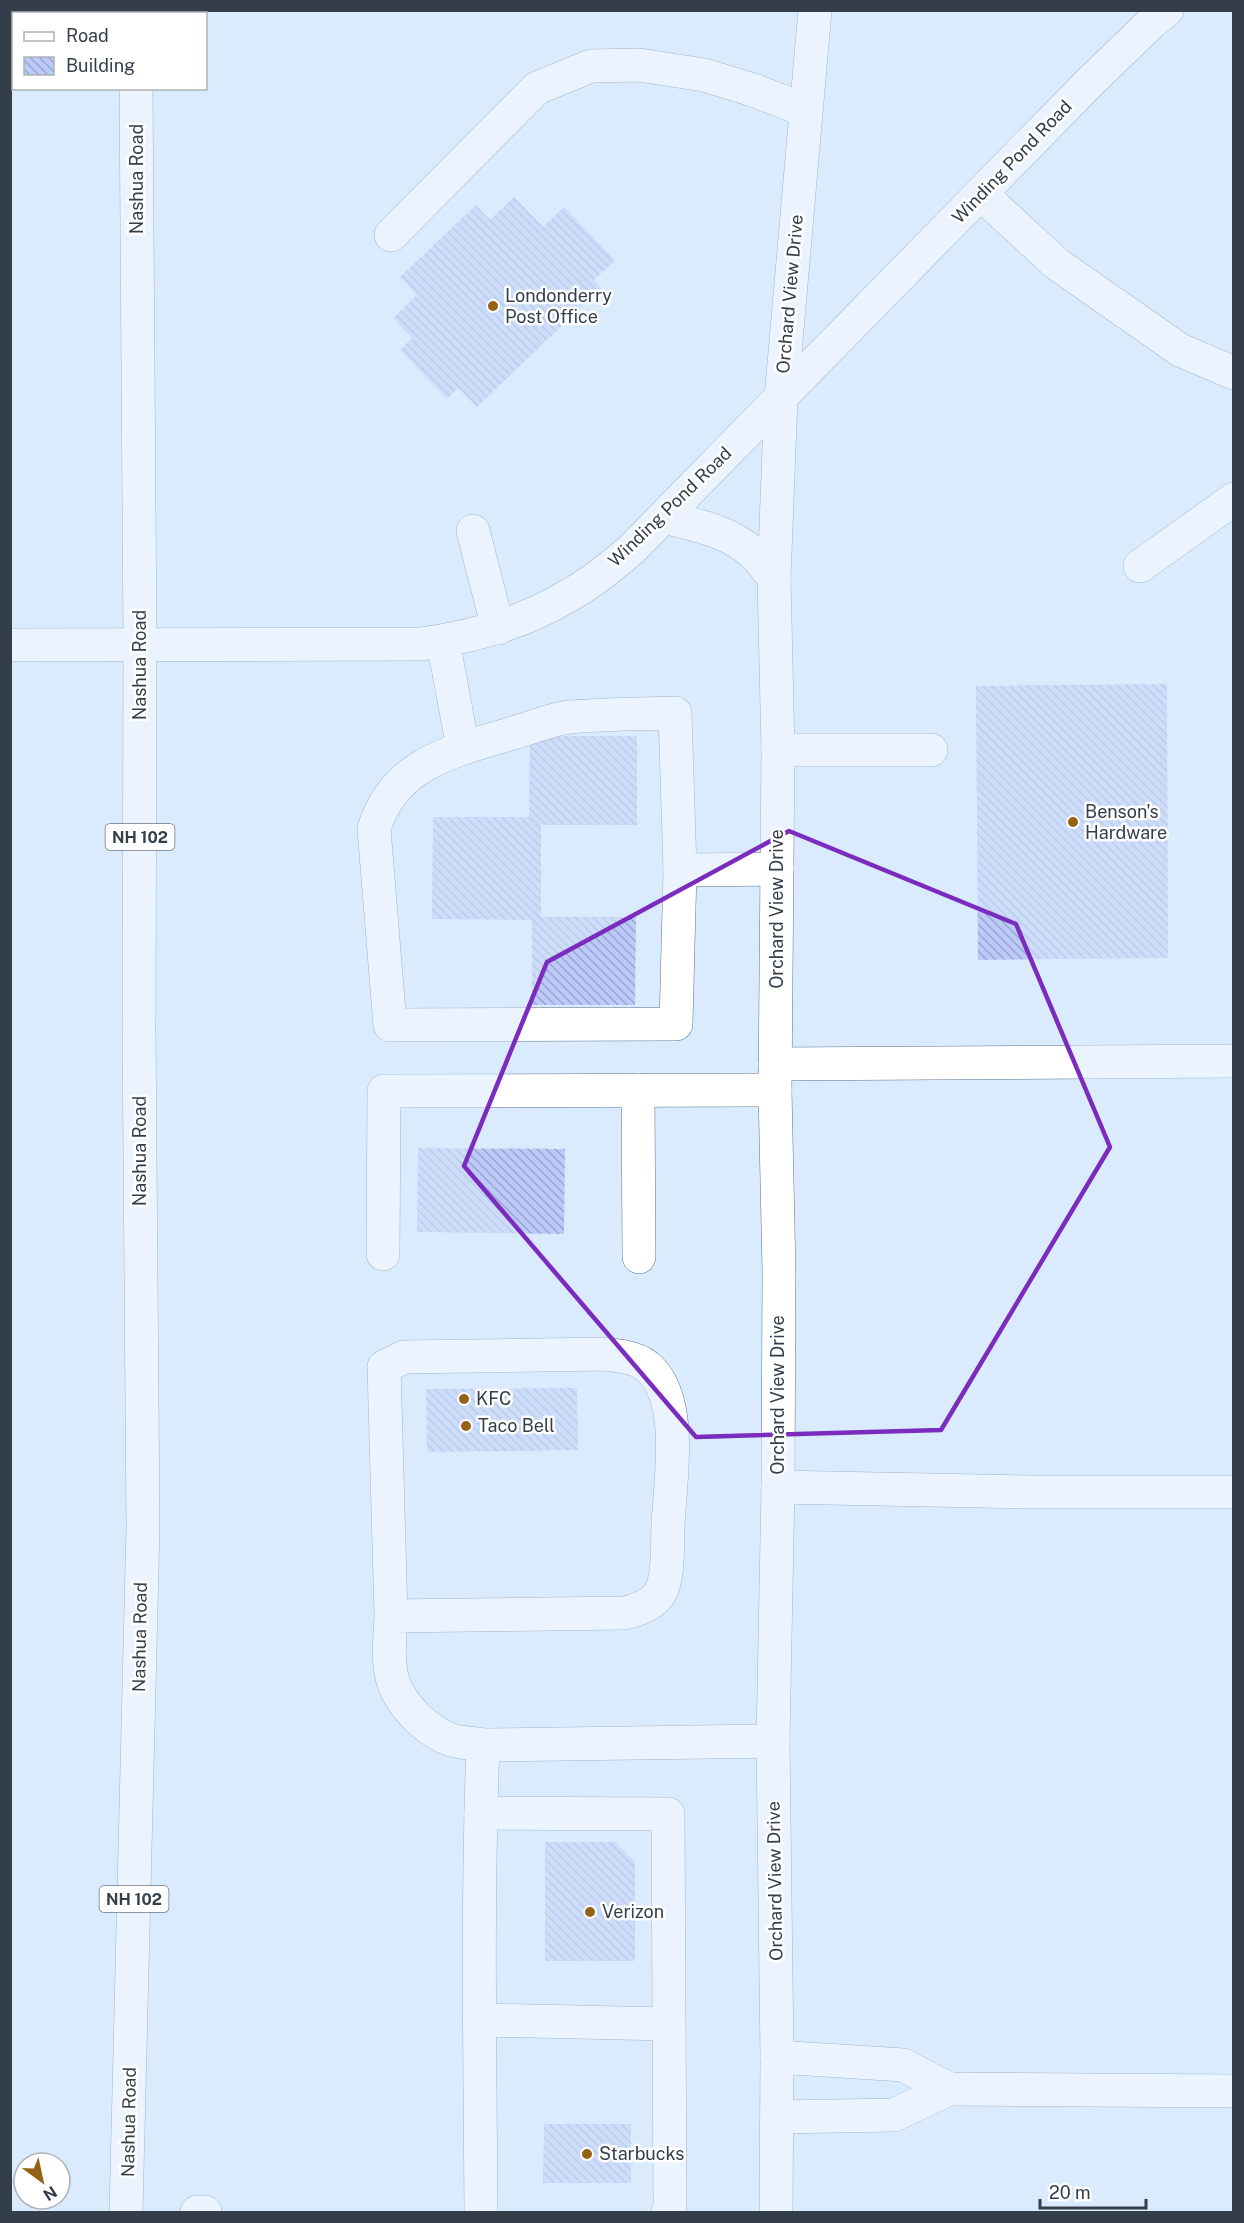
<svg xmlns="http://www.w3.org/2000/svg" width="1244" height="2223" font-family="'Public Sans',sans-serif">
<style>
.building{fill:url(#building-back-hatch)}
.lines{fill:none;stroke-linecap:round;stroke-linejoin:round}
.minor-casing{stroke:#5c748f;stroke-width:34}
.major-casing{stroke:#5c748f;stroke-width:34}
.minor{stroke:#fff;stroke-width:33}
.major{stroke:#fff;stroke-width:33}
.marked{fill:none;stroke:#7b2cbf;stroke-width:4.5;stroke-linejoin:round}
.poi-dot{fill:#956315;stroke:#fff;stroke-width:2}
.labels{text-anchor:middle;stroke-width:5;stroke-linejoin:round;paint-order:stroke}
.shield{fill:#fff;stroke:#707880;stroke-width:1.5}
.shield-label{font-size:16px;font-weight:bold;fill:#333e4a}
.street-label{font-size:18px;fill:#333e4a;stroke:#fff}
.poi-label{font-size:18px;fill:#333e4a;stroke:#fff;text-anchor:start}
</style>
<defs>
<pattern id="building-back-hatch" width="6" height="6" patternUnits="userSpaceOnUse" patternTransform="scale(1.5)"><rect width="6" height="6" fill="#bbcaf9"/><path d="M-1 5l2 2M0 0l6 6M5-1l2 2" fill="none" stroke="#99a5cc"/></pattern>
</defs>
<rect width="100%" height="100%" fill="#daebfd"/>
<g class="building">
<polygon points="514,197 543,227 564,207 615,260 594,280 601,288 477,407 458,388 447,399 400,350 412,338 393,318 417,295 400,277 476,205 490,220"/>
<polygon points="1167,684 1168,958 978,960 976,686"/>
<polygon points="530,736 637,736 637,825 541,825 541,917 636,917 635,1005 532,1005 532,920 432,919 433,817 529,817"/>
<polygon points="418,1148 565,1149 564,1234 417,1232"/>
<polygon points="577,1388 578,1450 427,1452 426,1389"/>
<polygon points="545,1842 615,1842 635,1862 635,1961 545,1961"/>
<polygon points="544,2124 631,2124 631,2183 543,2183"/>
</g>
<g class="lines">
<g class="minor-casing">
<g id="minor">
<polyline points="981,194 1057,264 1180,350 1234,373"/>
<polyline points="391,235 537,88 591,66 639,65 704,75 753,90 805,110"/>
<path d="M664 517C696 525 731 531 756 556 762 562 768 571 774 578"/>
<polyline points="473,531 498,628"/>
<polyline points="1140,566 1234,499"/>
<polyline points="443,641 463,748"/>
<path d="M10 645 421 644C474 637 526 622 573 593 594 581 613 565 632 549L1090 82 1150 24 1167 10"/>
<path d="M675 713 680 870 676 1024 390 1025 374 829C394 762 454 751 513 733 531 728 551 719 570 717 605 714 640 714 675 713Z"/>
<polyline points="778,750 931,750"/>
<polyline points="680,870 777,869"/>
<polyline points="775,1064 1234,1061"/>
<polyline points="638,1090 639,1257"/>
<polyline points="383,1254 384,1091 775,1090"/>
<polyline points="778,1487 1030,1492 1234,1492"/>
<path d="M391 1616 625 1613C637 1610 649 1606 657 1597 670 1583 667 1544 668 1525 670 1482 684 1404 651 1370 639 1357 620 1356 604 1354L404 1357 384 1367 391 1616C390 1637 387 1661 393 1681 401 1706 427 1731 451 1740 461 1743 473 1743 483 1745L773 1741"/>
<polyline points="481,1813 668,1814 670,2206 668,2212"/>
<polyline points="479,2020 668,2024"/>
<polyline points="949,2089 1234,2091"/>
<polyline points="777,2117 894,2115 949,2089 903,2065 777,2057"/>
<polyline points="197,2212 205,2212"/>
<path d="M481 2212C480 2057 477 1901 483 1745"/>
<polyline points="776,2212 777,2057 773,1741 778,1487 779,1272 775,1090 778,750 774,578 781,398 815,10"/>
</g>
</g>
<g class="major-casing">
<g id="major">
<polyline points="135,10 135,14"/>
<polyline points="126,2212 143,1527 139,1031 140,645 136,88"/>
</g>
</g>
<use href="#minor" class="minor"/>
<use href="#major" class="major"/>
</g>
<path d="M0 0H1244V2223H0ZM789 831 1016 924 1110 1147 941 1430 696 1437 464 1166 547 962Z" fill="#daebfd" fill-opacity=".55" fill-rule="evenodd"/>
<path class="marked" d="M789 831 1016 924 1110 1147 941 1430 696 1437 464 1166 547 962Z"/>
<g class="poi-dot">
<circle cx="493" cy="306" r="6"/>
<circle cx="1073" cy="822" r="6"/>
<circle cx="464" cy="1399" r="6"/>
<circle cx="466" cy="1426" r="6"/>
<circle cx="590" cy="1912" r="6"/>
<circle cx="587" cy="2154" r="6"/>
</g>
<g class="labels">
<g class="shield">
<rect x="105.5" y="824" width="69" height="26" rx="4.5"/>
<rect x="99.5" y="1886" width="69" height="26" rx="4.5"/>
</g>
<g class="shield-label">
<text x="140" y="843">NH 102</text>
<text x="134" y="1905">NH 102</text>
</g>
<g class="street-label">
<text transform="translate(1012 162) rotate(-46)" y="6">Winding Pond Road</text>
<text transform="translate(137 179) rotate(-90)" y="6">Nashua Road</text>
<text transform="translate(790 294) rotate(-85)" y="6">Orchard View Drive</text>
<text transform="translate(670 507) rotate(-44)" y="6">Winding Pond Road</text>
<text transform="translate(140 665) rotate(-90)" y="6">Nashua Road</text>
<text transform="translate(777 909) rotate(-90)" y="6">Orchard View Drive</text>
<text transform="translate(140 1151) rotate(-90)" y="6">Nashua Road</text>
<text transform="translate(778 1395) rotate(-90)" y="6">Orchard View Drive</text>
<text transform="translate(140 1637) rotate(-89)" y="6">Nashua Road</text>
<text transform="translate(775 1881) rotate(-91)" y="6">Orchard View Drive</text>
<text transform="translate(129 2122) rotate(-89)" y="6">Nashua Road</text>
</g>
<g class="poi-label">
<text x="505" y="302">Londonderry<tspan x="505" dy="21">Post Office</tspan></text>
<text x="1085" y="818">Benson's<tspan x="1085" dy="21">Hardware</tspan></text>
<text x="476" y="1405">KFC</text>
<text x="478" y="1432">Taco Bell</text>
<text x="602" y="1918">Verizon</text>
<text x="599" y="2160">Starbucks</text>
</g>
</g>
<rect width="1244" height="2223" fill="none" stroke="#333e4a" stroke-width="24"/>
<rect x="12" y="12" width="195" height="78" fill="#ffffff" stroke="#adb2b7" stroke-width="1.5"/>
<rect x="24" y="32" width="30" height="9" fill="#ffffff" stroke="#adb2b7" stroke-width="1.5"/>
<text x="66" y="42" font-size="18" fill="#333e4a">Road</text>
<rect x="24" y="57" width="30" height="18" fill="url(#building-back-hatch)" stroke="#adb2b7" stroke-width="1.5"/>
<text x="66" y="72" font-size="18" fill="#333e4a">Building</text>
<g transform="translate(42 2181) rotate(147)"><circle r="28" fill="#ffffff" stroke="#adb2b7" stroke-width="1.5"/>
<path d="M0-4.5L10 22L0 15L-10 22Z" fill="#956315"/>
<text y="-9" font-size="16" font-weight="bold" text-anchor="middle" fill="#333e4a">N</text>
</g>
<path d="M1040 2199v9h106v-9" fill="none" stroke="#333e4a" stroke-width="3"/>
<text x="1049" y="2199" font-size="18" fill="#333e4a" stroke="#ffffff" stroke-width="4.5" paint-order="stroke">20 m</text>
</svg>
